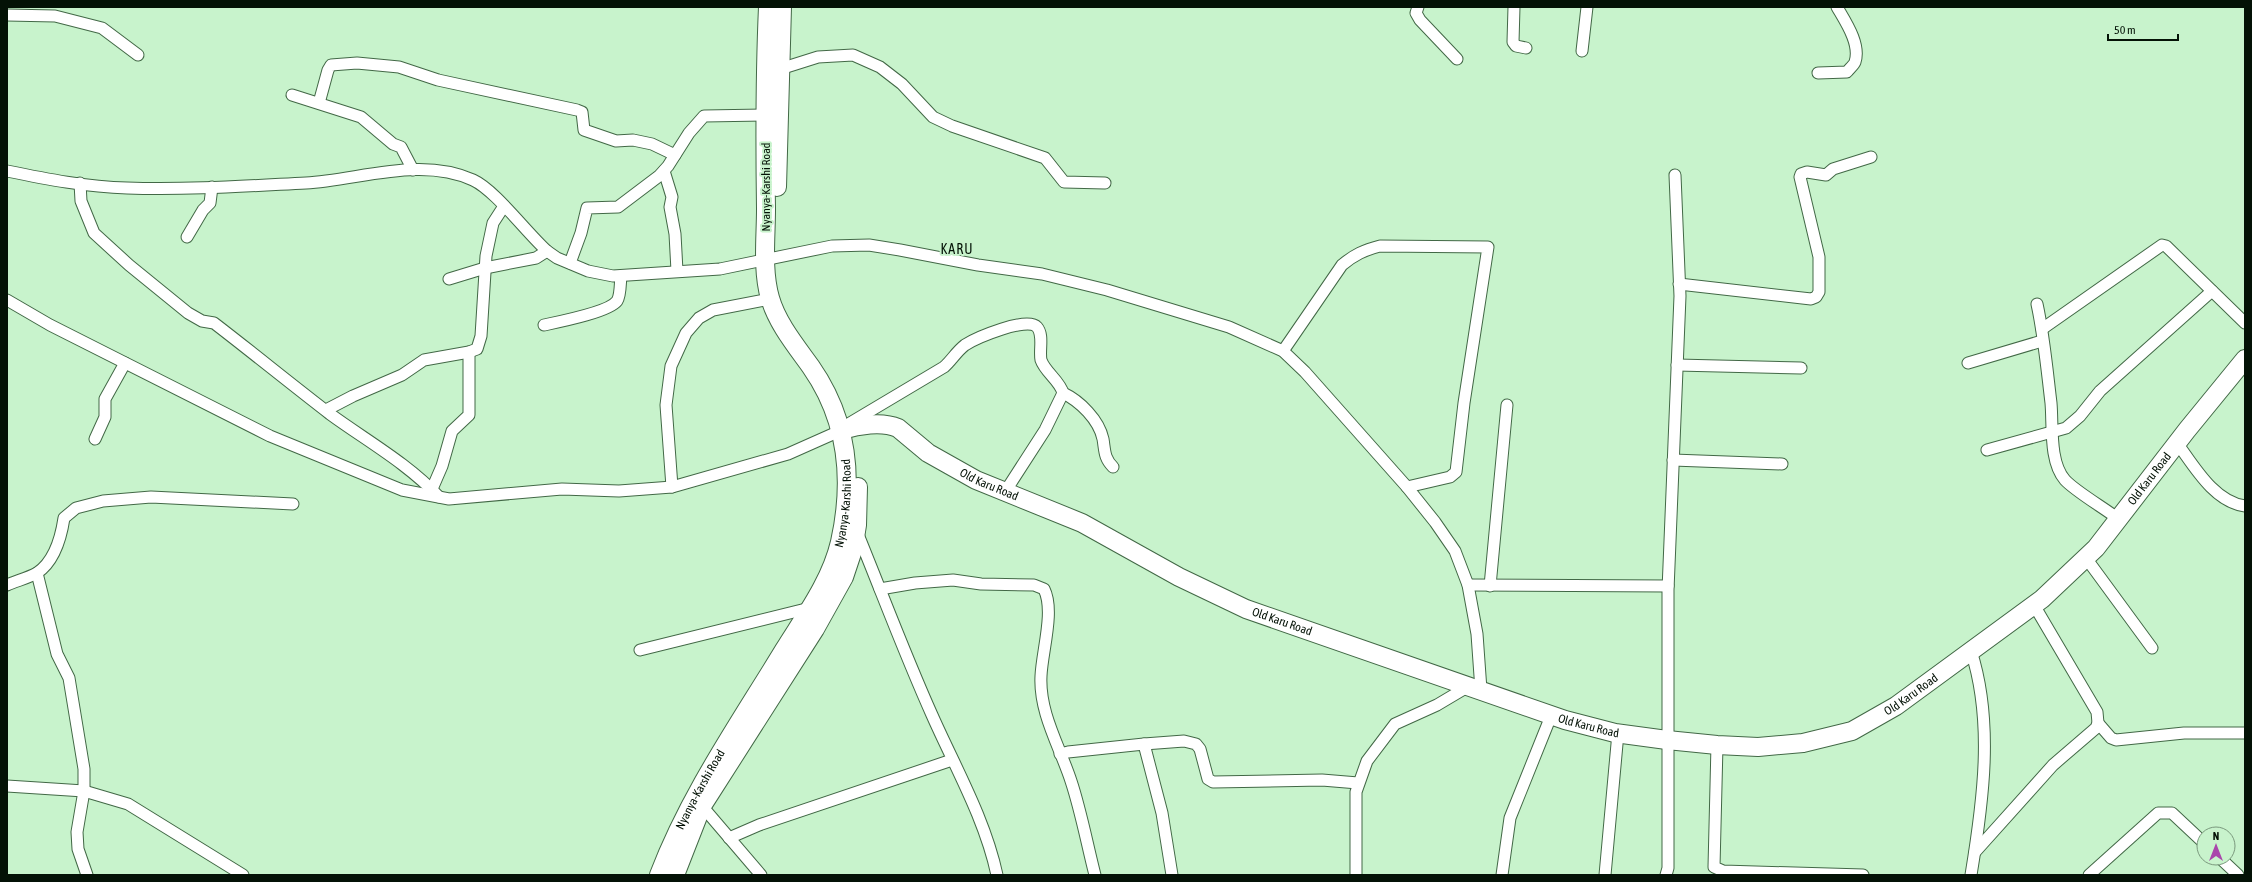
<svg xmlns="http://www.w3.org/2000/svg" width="2252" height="882" font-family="'Asap Condensed',sans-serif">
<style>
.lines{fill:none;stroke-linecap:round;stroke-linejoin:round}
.minor-casing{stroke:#426846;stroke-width:13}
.primary-casing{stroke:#426846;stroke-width:20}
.minor{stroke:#fff;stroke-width:11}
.primary{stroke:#fff;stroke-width:18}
.labels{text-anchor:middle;stroke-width:4;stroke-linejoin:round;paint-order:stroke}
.street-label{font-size:12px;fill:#041206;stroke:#c8f3cc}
.quarter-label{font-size:14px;letter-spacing:1px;fill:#041206;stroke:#c8f3cc}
</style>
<rect width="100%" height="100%" fill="#c8f3cc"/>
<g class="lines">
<g class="minor-casing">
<g id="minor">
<polyline points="1418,7 1416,13 1420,20 1457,59"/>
<polyline points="1514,7 1513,42 1516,46 1526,48"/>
<polyline points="7,15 55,16 102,28 138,55"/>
<polyline points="1582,51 1587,7"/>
<polyline points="780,69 818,57 853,55 880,67 902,84 933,117 952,126 1045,158 1064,182 1105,183"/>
<path d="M1818 73 1847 72C1849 69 1854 65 1855 62 1861 44 1845 21 1837 7"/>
<polyline points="292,95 361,117 393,144 401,147 413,170"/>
<polyline points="319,103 328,70 331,65 357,63 399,67 438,80 577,110 582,112 584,130 616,141 633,140 652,144 675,155"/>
<path d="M7 171C46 179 87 187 127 188 186 190 246 186 306 183 359 180 421 156 473 180 495 190 526 232 547 251L557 258 588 271 613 276 720 269 832 246 869 245 900 250 978 265 1042 274 1107 290 1229 327 1283 351 1305 372 1407 487 1435 522 1455 551 1468 585 1477 634 1481 690"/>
<polyline points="664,171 672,197 670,207 675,234 677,271"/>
<path d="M80 183 81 201 94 233 129 265 188 313 202 321 214 323C253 353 291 384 330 414 367 441 407 463 439 497"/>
<polyline points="187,237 203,210 210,203 212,187"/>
<polyline points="570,263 581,233 587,208 618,207 659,176 668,166 689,133 704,116 765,115"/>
<polyline points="449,279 485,268 536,258 547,251"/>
<polyline points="1679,284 1811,299 1816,297 1819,292 1819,257 1800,177 1801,174 1807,172 1826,175 1833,169 1871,157"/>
<polyline points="7,300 50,325 270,436 402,490 449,499 562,489 619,491 672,487 788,454 842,430"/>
<path d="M2037 304C2044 336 2047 370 2051 403 2053 425 2049 462 2065 480 2075 491 2104 508 2117 518"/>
<path d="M544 325C558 322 609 312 617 301 621 295 620 282 621 276"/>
<polyline points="2042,329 2162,245 2166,246 2245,323"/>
<path d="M1283 351 1342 265C1354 255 1364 250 1380 246L1488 247 1464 403 1456 472 1450 477 1407 487"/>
<polyline points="1968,363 2042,341"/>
<polyline points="1677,365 1801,368"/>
<path d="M1063 393C1080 401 1099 420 1103 439 1105 451 1104 458 1113 467"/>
<polyline points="326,410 353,396 402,375 424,360 469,352 477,349 481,336 486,256 493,223 504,206"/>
<path d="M850 423 944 367C952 360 956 352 965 345 976 338 1027 316 1037 327 1044 335 1039 350 1041 360 1045 372 1060 381 1063 393L1045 430 1005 492"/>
<polyline points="95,439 105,417 105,399 125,363"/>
<path d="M2177 443C2194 466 2214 502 2245 506"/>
<polyline points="1987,450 2066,428 2080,416 2100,391 2212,291"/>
<polyline points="1673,460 1782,464"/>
<polyline points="672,487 666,405 671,366 686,333 699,318 713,310 770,299"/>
<polyline points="432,489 442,466 452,431 469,415 469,352"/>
<path d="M857 532C882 593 905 655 932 715 955 767 985 819 997 875"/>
<polyline points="2086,558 2152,648"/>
<polyline points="37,573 57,654 69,678 84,769 84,791 77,832 78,849 87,875"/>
<path d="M7 585C16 581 28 578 37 573 55 561 61 538 64 518L76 508 103 501 151 497 293 504"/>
<polyline points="1468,585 1668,586"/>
<polyline points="1490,586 1507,405"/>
<path d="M880 589 915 583 953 580 981 584 1034 585 1044 589C1055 611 1042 651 1041 676 1039 713 1060 747 1071 781 1081 811 1087 844 1095 875"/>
<polyline points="640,650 810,608"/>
<polyline points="2098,723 2111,738 2116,740 2184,733 2245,733"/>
<polyline points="1144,744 1184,741 1196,744 1200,749 1208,779 1213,782 1322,780 1358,783"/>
<polyline points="1717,745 1714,867 1723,871 1863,875"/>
<polyline points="1060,754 1068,752 1144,744 1162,813 1172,875"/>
<polyline points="7,786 84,791 128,804 243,875"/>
<polyline points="702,806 761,875"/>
<polyline points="729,838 759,825 952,760"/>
<polyline points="1975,852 2053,765 2096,728 2098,723 2097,712 2034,605"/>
<polyline points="2220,858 2238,875"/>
<polyline points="1356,875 1356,792 1367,761 1395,724 1437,705 1469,686"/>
<polyline points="1502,875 1510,818 1551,716"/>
<polyline points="1605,875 1618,733"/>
<polyline points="1666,875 1668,868 1668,590 1680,296 1675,175"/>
<path d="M1971 875C1983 802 1994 722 1971 651"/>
<polyline points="2089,875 2158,813 2172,813 2204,843"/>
</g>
</g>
<g class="primary-casing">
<g id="primary">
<polyline points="777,187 782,7"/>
<path id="s1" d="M842 430C858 425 882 421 898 428L928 453 976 480 1082 523 1179 577 1246 609 1565 720 1615 733 1667 740 1717 745 1758 747 1803 743 1852 731 1896 706 2042 599 2096 548 2187 430 2245 359"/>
<path id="s2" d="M659 875C690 794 739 724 784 650 805 616 831 581 840 542 854 479 848 420 811 367 796 346 777 323 770 298 762 270 766 238 766 209 765 142 765 74 768 7"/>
<polyline points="675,875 702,806 815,629 844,577 853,550 857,525 858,487"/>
</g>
</g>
<use href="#minor" class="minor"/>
<use href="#primary" class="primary"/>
</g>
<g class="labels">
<g class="street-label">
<text transform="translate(766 187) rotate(-90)" y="4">Nyanya-Karshi Road</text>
<text dy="4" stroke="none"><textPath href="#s1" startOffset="1473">Old Karu Road</textPath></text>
<text dy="4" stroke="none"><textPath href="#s1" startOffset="165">Old Karu Road</textPath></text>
<text dy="4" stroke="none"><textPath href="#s2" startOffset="419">Nyanya-Karshi Road</textPath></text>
<text dy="4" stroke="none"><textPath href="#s1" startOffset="489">Old Karu Road</textPath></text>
<text dy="4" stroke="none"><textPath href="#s1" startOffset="1149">Old Karu Road</textPath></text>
<text dy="4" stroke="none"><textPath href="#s1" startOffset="813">Old Karu Road</textPath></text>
<text dy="4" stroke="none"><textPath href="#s2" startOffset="95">Nyanya-Karshi Road</textPath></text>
</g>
<g class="quarter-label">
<text x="957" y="254">KARU</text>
</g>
</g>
<rect width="2252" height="882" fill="none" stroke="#041206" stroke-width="16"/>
<g transform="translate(2216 846)"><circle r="19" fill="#c8f3cc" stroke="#7a997d"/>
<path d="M0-3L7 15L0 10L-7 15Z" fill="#a945ab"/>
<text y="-6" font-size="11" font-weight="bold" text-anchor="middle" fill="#041206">N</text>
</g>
<path d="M2108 34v6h70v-6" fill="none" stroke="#041206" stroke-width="2"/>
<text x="2114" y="34" font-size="12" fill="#041206" stroke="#c8f3cc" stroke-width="3" paint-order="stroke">50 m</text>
</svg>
